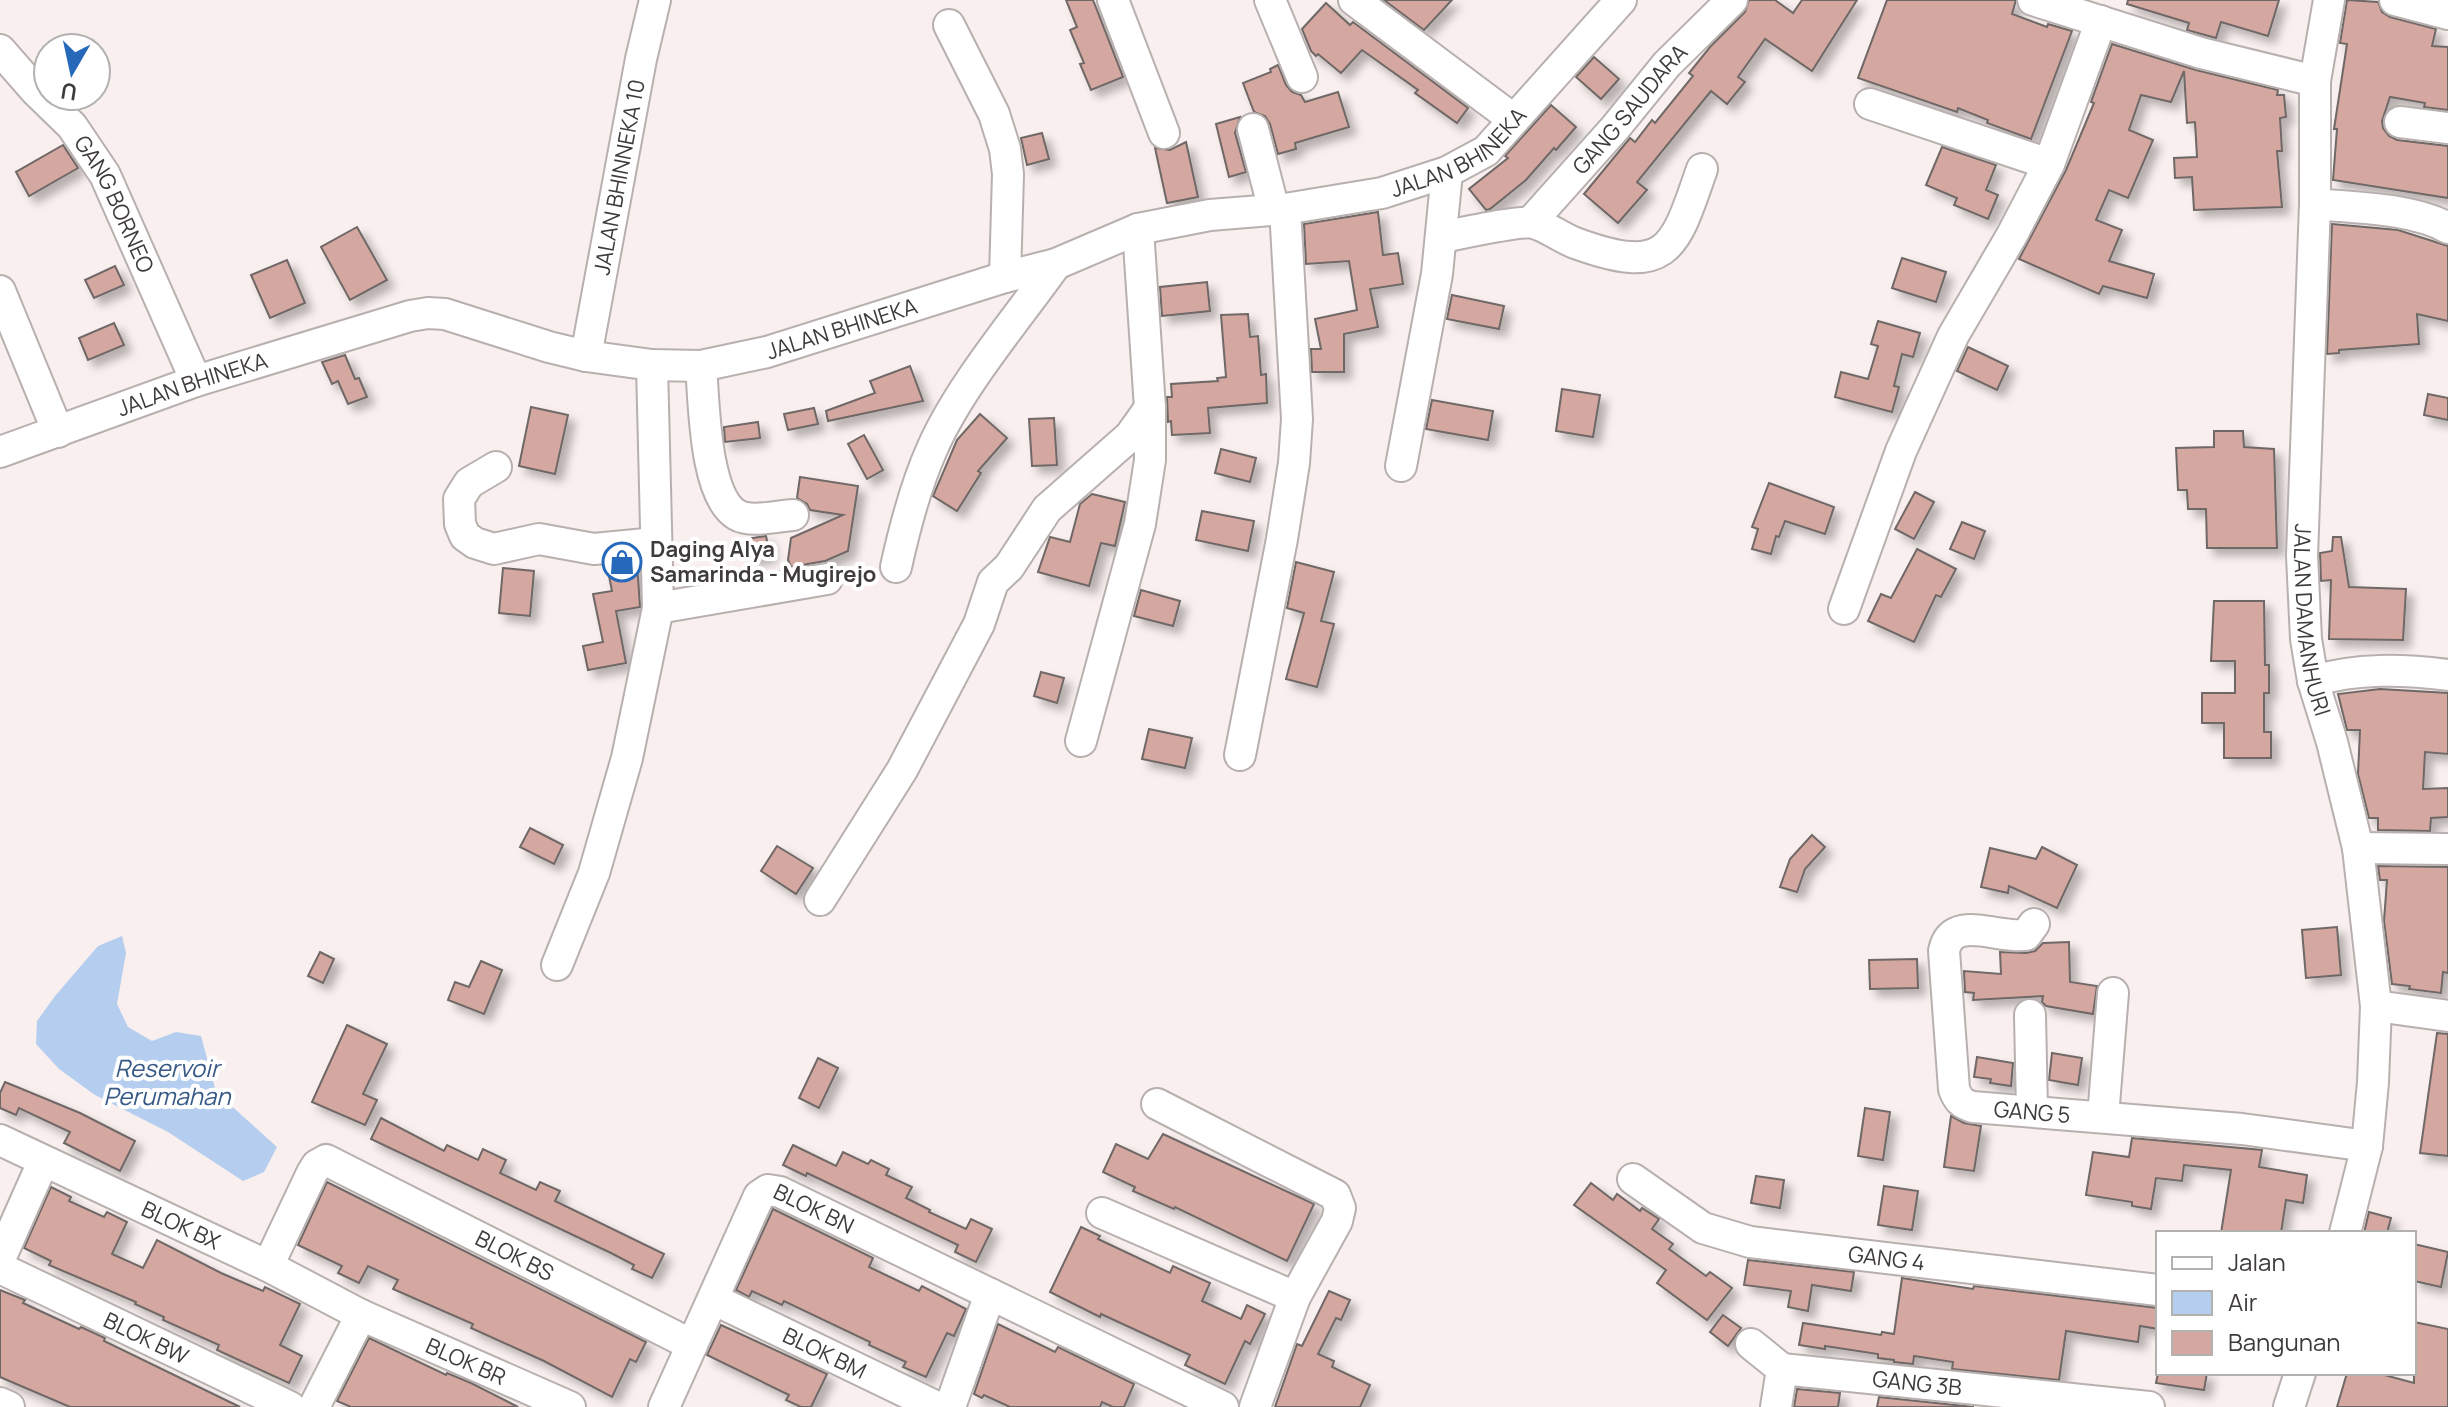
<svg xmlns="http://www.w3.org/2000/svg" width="2448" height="1407" font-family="Manrope,sans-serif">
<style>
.water{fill:#b5ceef}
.building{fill:#d4a8a1;stroke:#6f6866;stroke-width:2;filter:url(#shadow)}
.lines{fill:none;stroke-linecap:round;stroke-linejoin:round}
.minor-casing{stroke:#b8b0af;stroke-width:34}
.minor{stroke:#fff;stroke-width:30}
.labels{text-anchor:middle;stroke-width:8;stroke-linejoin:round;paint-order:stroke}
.street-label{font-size:22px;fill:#3e3b3a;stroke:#fff}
.poi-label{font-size:22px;font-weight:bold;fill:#3e3b3a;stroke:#fff;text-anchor:start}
.water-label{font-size:24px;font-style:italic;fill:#375985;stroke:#fff}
</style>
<defs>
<filter id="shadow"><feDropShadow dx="7" dy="7" stdDeviation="4" flood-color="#0004"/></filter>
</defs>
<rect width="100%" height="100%" fill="#f8efee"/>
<polygon class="water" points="122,936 126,953 117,1004 128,1027 152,1041 176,1032 201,1036 216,1092 277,1147 264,1172 243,1181 168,1132 95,1095 59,1069 36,1044 37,1021 55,996 98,946"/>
<g class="building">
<polygon points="1066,0 1093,0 1123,77 1091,90 1080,64 1084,63 1070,30 1077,27"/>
<polygon points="1384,0 1452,0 1424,30"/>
<polygon points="1749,0 1775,0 1793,13 1802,0 1857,0 1812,71 1765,39 1738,77 1745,82 1727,104 1711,91 1637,182 1647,190 1618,223 1584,194 1630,138 1635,142 1652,120 1655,123 1693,76 1689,73 1710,47 1745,12"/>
<polygon points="1887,0 2016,0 2012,14 2047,27 2048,24 2072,31 2031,139 1987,123 1988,120 1958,108 1957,112 1858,78"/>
<polygon points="2128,0 2279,0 2268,36 2221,22 2216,38 2187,30 2189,23 2127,4"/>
<polygon points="2347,0 2378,2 2382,12 2390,17 2436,29 2432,46 2448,47 2448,110 2424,107 2425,103 2390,97 2382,121 2383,128 2389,136 2397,140 2448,146 2448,198 2333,180 2337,129 2334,129 2347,44 2340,43"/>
<polygon points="1326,3 1350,25 1353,22 1468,108 1457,123 1415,93 1418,90 1362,50 1341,73 1318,54 1316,56 1311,51 1302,29"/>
<polygon points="2112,44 2196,70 2278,90 2277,95 2284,95 2286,117 2280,118 2282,151 2277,151 2282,207 2194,210 2192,177 2175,178 2174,158 2197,157 2195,122 2187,123 2184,71 2171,102 2141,95 2129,130 2153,140 2128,198 2109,190 2096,220 2122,230 2109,261 2154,274 2147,298 2103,286 2099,294 2019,259 2066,170 2094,103 2091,102"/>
<polygon points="1594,57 1619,79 1601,99 1576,77"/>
<polygon points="1278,65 1286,85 1292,92 1301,95 1305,102 1338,92 1349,127 1295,143 1296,149 1278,154 1270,124 1265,116 1254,112 1243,83 1271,72 1270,69"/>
<polygon points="1551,105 1576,127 1556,150 1554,148 1526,180 1490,209 1486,210 1469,189 1508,158 1505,156"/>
<polygon points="1240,117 1235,133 1246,172 1229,177 1216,124"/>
<polygon points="1042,133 1049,159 1027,165 1021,138"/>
<polygon points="1186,142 1198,197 1167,203 1155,148 1170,150"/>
<polygon points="63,145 78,168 29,196 16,172"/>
<polygon points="1942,147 1996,165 1986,190 1998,195 1988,219 1954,205 1957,198 1926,185"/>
<polygon points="1378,212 1383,255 1398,253 1403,284 1370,289 1378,327 1344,334 1344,372 1312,372 1311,349 1321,349 1315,319 1357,310 1349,261 1306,264 1304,224"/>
<polygon points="2332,224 2398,230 2448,246 2448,321 2417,314 2419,344 2339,350 2339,353 2327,354"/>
<polygon points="357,227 387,280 350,300 321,247"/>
<polygon points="1902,258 1946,272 1936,302 1892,288"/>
<polygon points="287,260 305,303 270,318 251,275"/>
<polygon points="115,266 124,285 94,298 85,280"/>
<polygon points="1207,282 1210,311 1162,316 1160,287"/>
<polygon points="1452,295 1504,306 1499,329 1447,319"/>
<polygon points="1248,314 1250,337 1258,336 1261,375 1266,374 1267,403 1208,408 1210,433 1172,435 1171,421 1168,422 1167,397 1172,397 1171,384 1218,381 1217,378 1226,377 1221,315"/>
<polygon points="1878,321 1920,333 1913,357 1902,354 1894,386 1899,387 1892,412 1835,397 1841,372 1868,379 1878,346 1871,344"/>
<polygon points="114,323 124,345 88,360 79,338"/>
<polygon points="1968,347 2008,366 1997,390 1957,371"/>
<polygon points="345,355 355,379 359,378 367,397 348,404 338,381 332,384 322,362"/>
<polygon points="910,366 923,401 828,421 826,411 875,393 870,381"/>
<polygon points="1562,389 1600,395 1593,437 1556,431"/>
<polygon points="2428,394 2448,398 2448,420 2424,415"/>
<polygon points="1432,400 1493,411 1488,440 1426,429"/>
<polygon points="531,407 568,415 555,474 519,466"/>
<polygon points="814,408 818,424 788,430 784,414"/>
<polygon points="980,414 1007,438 978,471 981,473 957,511 933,496 957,440"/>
<polygon points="1054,418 1057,465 1032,466 1029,419"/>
<polygon points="758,422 760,438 725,442 724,427"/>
<polygon points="2214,431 2243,431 2244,447 2274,449 2277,548 2207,548 2206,509 2188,509 2187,490 2178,490 2176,448 2214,447"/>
<polygon points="864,435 883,470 867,479 848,444"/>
<polygon points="1221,449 1256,458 1250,482 1215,473"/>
<polygon points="800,477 858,486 848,551 825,561 791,567 788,560 791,538 843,515 810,510 807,504 797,498"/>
<polygon points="1769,483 1834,507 1825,534 1785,521 1779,537 1776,536 1771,554 1752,549 1758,529 1752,527"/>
<polygon points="1915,492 1934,502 1914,539 1895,529"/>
<polygon points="1092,494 1125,502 1115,546 1101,543 1089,586 1038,572 1050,537 1070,542 1080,504"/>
<polygon points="1202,511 1254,521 1248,551 1196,540"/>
<polygon points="1962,522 1985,531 1974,559 1950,549"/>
<polygon points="766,536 770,554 750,559 746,539"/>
<polygon points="2333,537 2341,537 2349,587 2406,589 2403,640 2329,639 2331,580 2321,581 2320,553 2332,551"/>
<polygon points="1917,549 1956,569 1941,597 1936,595 1914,642 1868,621 1881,594 1891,598"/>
<polygon points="1296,562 1334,572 1321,621 1334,624 1317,687 1286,679 1304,613 1287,608"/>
<polygon points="637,563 640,607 616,611 626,663 588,670 583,646 603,642 593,594 612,591 607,566"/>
<polygon points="503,568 534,571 530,616 499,613"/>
<polygon points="1141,590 1180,601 1173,626 1134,616"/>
<polygon points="2214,601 2264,601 2265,665 2269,665 2269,693 2264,693 2264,732 2271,732 2271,758 2224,758 2224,723 2202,723 2202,693 2235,693 2235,661 2211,661"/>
<polygon points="1041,672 1064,678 1057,703 1034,696"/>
<polygon points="2380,689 2448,693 2448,754 2425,752 2423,789 2448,788 2448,817 2431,818 2430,831 2378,830 2378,818 2369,818 2358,774 2360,730 2347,730 2338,694"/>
<polygon points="1149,729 1192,738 1185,768 1142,759"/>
<polygon points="530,828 563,845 554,864 520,847"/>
<polygon points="1812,835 1825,847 1805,869 1797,892 1780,887 1790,859"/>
<polygon points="777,846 813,868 796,894 761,871"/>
<polygon points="2042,847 2077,865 2057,908 2009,886 2008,893 1981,887 1990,848 2036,859"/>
<polygon points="2378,866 2448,867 2448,973 2443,972 2441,993 2409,989 2410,986 2392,984 2384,921 2387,880 2380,880"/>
<polygon points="2337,927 2341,975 2306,978 2302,930"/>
<polygon points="2069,942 2070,982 2097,986 2093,1014 2046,1006 2042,1002 2043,996 1973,1000 1974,993 1965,992 1964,971 2001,974 2000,952 2026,953 2035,951 2043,943"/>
<polygon points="320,952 334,959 323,983 308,976"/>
<polygon points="1917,959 1918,988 1870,989 1869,960"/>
<polygon points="481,961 502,970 484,1014 448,1000 455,982 469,987"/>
<polygon points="347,1025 387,1044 363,1094 377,1100 365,1125 312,1102"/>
<polygon points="2437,1033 2448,1034 2448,1156 2420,1153"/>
<polygon points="2052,1053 2082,1058 2078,1085 2049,1080"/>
<polygon points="1977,1057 2013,1063 2011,1086 1990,1083 1991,1079 1974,1077"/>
<polygon points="818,1058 838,1068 819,1108 799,1098"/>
<polygon points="5,1082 80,1113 135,1141 120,1171 64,1143 70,1132 19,1108 16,1115 0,1108 0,1093"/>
<polygon points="1865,1108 1890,1112 1883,1160 1858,1156"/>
<polygon points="1951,1116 1964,1123 1981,1126 1974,1171 1944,1167"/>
<polygon points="381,1118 444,1151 447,1145 478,1160 483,1149 506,1160 500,1173 536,1190 540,1182 560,1191 555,1201 664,1254 652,1278 632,1269 634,1265 611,1253 371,1139"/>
<polygon points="1163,1134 1314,1204 1287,1261 1175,1207 1174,1209 1133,1191 1135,1187 1103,1172 1116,1144 1148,1159"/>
<polygon points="2132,1138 2262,1150 2259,1167 2307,1175 2303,1203 2286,1200 2281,1233 2221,1233 2231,1170 2184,1165 2182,1181 2156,1178 2151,1209 2132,1206 2132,1202 2086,1195 2093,1152 2129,1157"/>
<polygon points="793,1145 836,1166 843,1152 868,1164 871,1160 889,1169 886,1175 912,1187 906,1198 930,1210 929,1212 966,1229 971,1219 992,1229 976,1262 955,1252 958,1245 807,1173 806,1176 783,1165"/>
<polygon points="1756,1176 1784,1180 1780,1208 1751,1203"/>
<polygon points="327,1182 646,1342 636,1362 630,1359 612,1397 544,1361 471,1328 473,1324 393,1289 398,1280 368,1266 359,1283 338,1273 342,1266 298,1245"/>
<polygon points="1591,1183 1613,1200 1617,1194 1640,1211 1642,1208 1659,1219 1652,1229 1673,1244 1669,1249 1706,1276 1710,1272 1732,1288 1707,1320 1657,1283 1666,1270 1574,1205"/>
<polygon points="1884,1186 1918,1191 1912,1230 1878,1225"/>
<polygon points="51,1187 71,1197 69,1201 104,1217 107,1212 127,1222 112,1254 143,1268 157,1240 221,1273 263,1291 265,1287 300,1304 280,1345 302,1356 289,1383 217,1350 219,1345 163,1320 164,1317 135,1304 136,1302 49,1265 51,1261 24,1248"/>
<polygon points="773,1209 873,1258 869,1267 919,1291 922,1286 966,1309 954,1336 947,1333 926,1377 903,1367 906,1362 869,1345 870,1342 784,1301 782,1305 752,1291 749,1297 736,1290"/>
<polygon points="2369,1212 2391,1218 2387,1233 2364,1233"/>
<polygon points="1081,1227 1100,1236 1098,1239 1170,1273 1173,1266 1210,1283 1202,1301 1241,1319 1247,1305 1265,1314 1250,1344 1245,1341 1225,1384 1185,1365 1190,1355 1101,1314 1100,1317 1050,1292"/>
<polygon points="2414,1244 2448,1252 2441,1287 2414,1281"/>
<polygon points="1748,1260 1854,1272 1851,1291 1812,1285 1808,1311 1788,1307 1791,1291 1744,1285"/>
<polygon points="1902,1278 1973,1289 1974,1286 2158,1308 2158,1329 2140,1326 2138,1342 2066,1331 2059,1380 1952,1369 1953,1362 1914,1356 1913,1364 1894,1362 1894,1360 1878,1358 1878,1354 1825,1346 1825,1349 1799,1345 1803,1323 1881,1335 1882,1332 1894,1334"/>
<polygon points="0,1290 25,1300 23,1303 79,1329 81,1327 105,1338 104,1341 240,1407 70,1407 0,1377"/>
<polygon points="1329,1291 1350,1300 1341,1320 1336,1318 1318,1354 1334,1361 1332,1367 1370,1385 1360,1407 1275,1407 1297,1344 1302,1346"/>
<polygon points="1723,1315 1741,1328 1728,1346 1710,1332"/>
<polygon points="2414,1322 2448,1329 2448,1407 2337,1407 2347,1373 2377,1373 2414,1383"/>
<polygon points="998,1324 1055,1352 1058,1347 1134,1384 1124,1407 1113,1407 1102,1402 1100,1407 1010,1407 984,1395 982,1398 974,1394"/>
<polygon points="721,1325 827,1374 811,1407 801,1407 786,1400 789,1395 707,1355"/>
<polygon points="369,1338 446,1375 447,1373 471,1383 518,1407 351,1407 337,1401"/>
<polygon points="2158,1373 2207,1373 2204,1390 2156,1383"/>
<polygon points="1797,1389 1840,1393 1838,1407 1794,1407"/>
<polygon points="1879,1397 1974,1407 1877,1407"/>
</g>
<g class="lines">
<g class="minor-casing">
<g id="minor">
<polyline points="1113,0 1164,133"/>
<polyline points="1270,0 1302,77"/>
<polyline points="1354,0 1513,119"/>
<polyline points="2033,0 2201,53 2315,81"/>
<path id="s1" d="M2329 0 2315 81V204L2302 556 2306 639 2313 681 2332 742 2358 848 2376 1006 2373 1082 2367 1146 2345 1233"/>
<polyline points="2395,0 2448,14"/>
<polyline points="949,25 994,114 1005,149 1008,174 1005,277"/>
<path id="s2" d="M0 50 36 91 72 126 105 175 196 381"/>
<polyline points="1870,104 2049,164"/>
<polyline points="2400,122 2448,128"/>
<polyline points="1253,129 1274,210"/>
<path d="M2315 204C2355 208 2413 208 2448 228"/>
<path id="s3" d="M1531 222 1615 128 1667 64 1732 0"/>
<path d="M1441 237C1459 234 1520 220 1533 223 1549 227 1562 239 1578 244 1669 277 1675 247 1702 169"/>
<polyline points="0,291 58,432"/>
<path id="s4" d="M586 356 641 59 655 0"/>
<path d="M701 366C704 400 704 496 737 515 751 523 777 516 793 515"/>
<path id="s5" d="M0 452 196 381 410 316 428 313 445 314 549 347 586 356 652 365 701 366 767 352 1005 277 1056 264 1138 229 1210 215 1285 209 1382 193 1447 172 1486 151 1621 0"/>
<polyline points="1401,466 1437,274 1447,172"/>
<polyline points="496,467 469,483 459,499 460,524 465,536 475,543 494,549 539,539 594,549 656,543"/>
<path d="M896 567C905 526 915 487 932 449 959 387 1016 320 1056 264"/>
<polyline points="658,608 827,579"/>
<polyline points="1844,609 1901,451 1953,336 2012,235 2049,164 2101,21"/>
<path d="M2313 681C2357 668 2402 669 2448 675"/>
<polyline points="1081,741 1140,524 1150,460 1150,408 1138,229"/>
<polyline points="1240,755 1282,539 1294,463 1297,419 1285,209"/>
<polyline points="2358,848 2448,849"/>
<polyline points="820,900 902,770 979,624 993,582 1009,567 1047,509 1130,436 1150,408"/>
<path id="s6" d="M2034 924 2026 935C1997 939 1952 913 1944 951L1954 1089C1958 1100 1962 1104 1973 1107L2242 1129 2367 1146"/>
<polyline points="557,965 594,873 627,758 658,608 652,365"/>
<polyline points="2376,1006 2448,1016"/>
<polyline points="2030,1015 2032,1111"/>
<polyline points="1157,1104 1335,1195 1340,1208 1337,1221 1295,1297 1255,1407"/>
<polyline points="2103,1117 2113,993"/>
<path id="s7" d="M0 1140 268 1266 361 1315 570 1407"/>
<path id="s8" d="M1633 1179 1703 1228 1750 1242 2158 1290"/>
<polyline points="1102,1213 1295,1297"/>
<polyline points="0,1259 43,1162"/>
<path id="s9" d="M268 1266 312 1173 317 1165 326 1160 692 1345"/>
<path id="s10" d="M0 1268 290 1407"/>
<path id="s11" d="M713 1299 937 1407"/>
<polyline points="1751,1344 1782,1369 1776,1407"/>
<path id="s12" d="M1782 1369 2149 1407"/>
<polyline points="0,1403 9,1407"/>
<polyline points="314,1407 361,1315"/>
<path id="s13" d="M664 1407 759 1196 768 1190 780 1192 1223 1407"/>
<polyline points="950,1407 990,1294"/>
<polyline points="2289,1407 2300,1373"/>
</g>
</g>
<use href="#minor" class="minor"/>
</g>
<defs>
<g id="shop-ring" transform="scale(2)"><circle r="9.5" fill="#fff" stroke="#2669ba" stroke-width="1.5"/><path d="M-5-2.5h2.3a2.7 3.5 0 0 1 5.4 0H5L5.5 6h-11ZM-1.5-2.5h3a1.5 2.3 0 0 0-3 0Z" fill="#2669ba"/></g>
</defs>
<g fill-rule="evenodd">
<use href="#shop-ring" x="622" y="562"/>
</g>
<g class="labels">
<g class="street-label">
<text dy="8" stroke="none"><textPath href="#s3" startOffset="150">GANG SAUDARA</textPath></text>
<text dy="8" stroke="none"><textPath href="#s5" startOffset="1524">JALAN BHINEKA</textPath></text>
<text dy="8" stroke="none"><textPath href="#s4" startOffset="182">JALAN BHINNEKA 10</textPath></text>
<text dy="8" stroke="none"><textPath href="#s2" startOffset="194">GANG BORNEO</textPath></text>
<text dy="8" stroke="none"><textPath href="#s5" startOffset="876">JALAN BHINEKA</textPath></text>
<text dy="8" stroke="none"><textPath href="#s5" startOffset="204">JALAN BHINEKA</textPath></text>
<text dy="8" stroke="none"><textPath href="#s1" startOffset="622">JALAN DAMANHURI</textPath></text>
<text dy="8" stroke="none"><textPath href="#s6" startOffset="332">GANG 5</textPath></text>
<text dy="8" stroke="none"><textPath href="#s13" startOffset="292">BLOK BN</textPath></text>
<text dy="8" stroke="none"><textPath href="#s7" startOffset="200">BLOK BX</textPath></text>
<text dy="8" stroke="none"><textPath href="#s9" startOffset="334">BLOK BS</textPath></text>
<text dy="8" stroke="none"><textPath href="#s8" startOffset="272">GANG 4</textPath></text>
<text dy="8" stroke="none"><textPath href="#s10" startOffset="162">BLOK BW</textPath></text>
<text dy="8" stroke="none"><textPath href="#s11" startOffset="124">BLOK BM</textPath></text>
<text dy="8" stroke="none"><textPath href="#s7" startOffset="516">BLOK BR</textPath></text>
<text dy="8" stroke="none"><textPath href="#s12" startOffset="136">GANG 3B</textPath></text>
</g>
<g class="poi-label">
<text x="650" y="557">Daging Alya<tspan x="650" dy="25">Samarinda - Mugirejo</tspan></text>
</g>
<g class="water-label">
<text x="167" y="1077">Reservoir<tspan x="167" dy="28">Perumahan</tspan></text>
</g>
</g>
<rect x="2156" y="1231" width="260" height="144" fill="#ffffff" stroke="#b2b1b0" stroke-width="2"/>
<rect x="2172" y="1257" width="40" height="12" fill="#ffffff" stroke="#b2b1b0" stroke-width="2"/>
<text x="2228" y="1271" font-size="24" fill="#3e3b3a">Jalan</text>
<rect x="2172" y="1291" width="40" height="24" fill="#b5ceef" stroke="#b2b1b0" stroke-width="2"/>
<text x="2228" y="1311" font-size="24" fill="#3e3b3a">Air</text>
<rect x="2172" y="1331" width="40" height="24" fill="#d4a8a1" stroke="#b2b1b0" stroke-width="2"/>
<text x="2228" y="1351" font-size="24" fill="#3e3b3a">Bangunan</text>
<g transform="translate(72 72) rotate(189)"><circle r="38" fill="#ffffff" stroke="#b2b1b0" stroke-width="2"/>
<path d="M0-6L14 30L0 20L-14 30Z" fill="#2669ba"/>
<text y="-12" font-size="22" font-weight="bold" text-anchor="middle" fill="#3e3b3a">U</text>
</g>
</svg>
